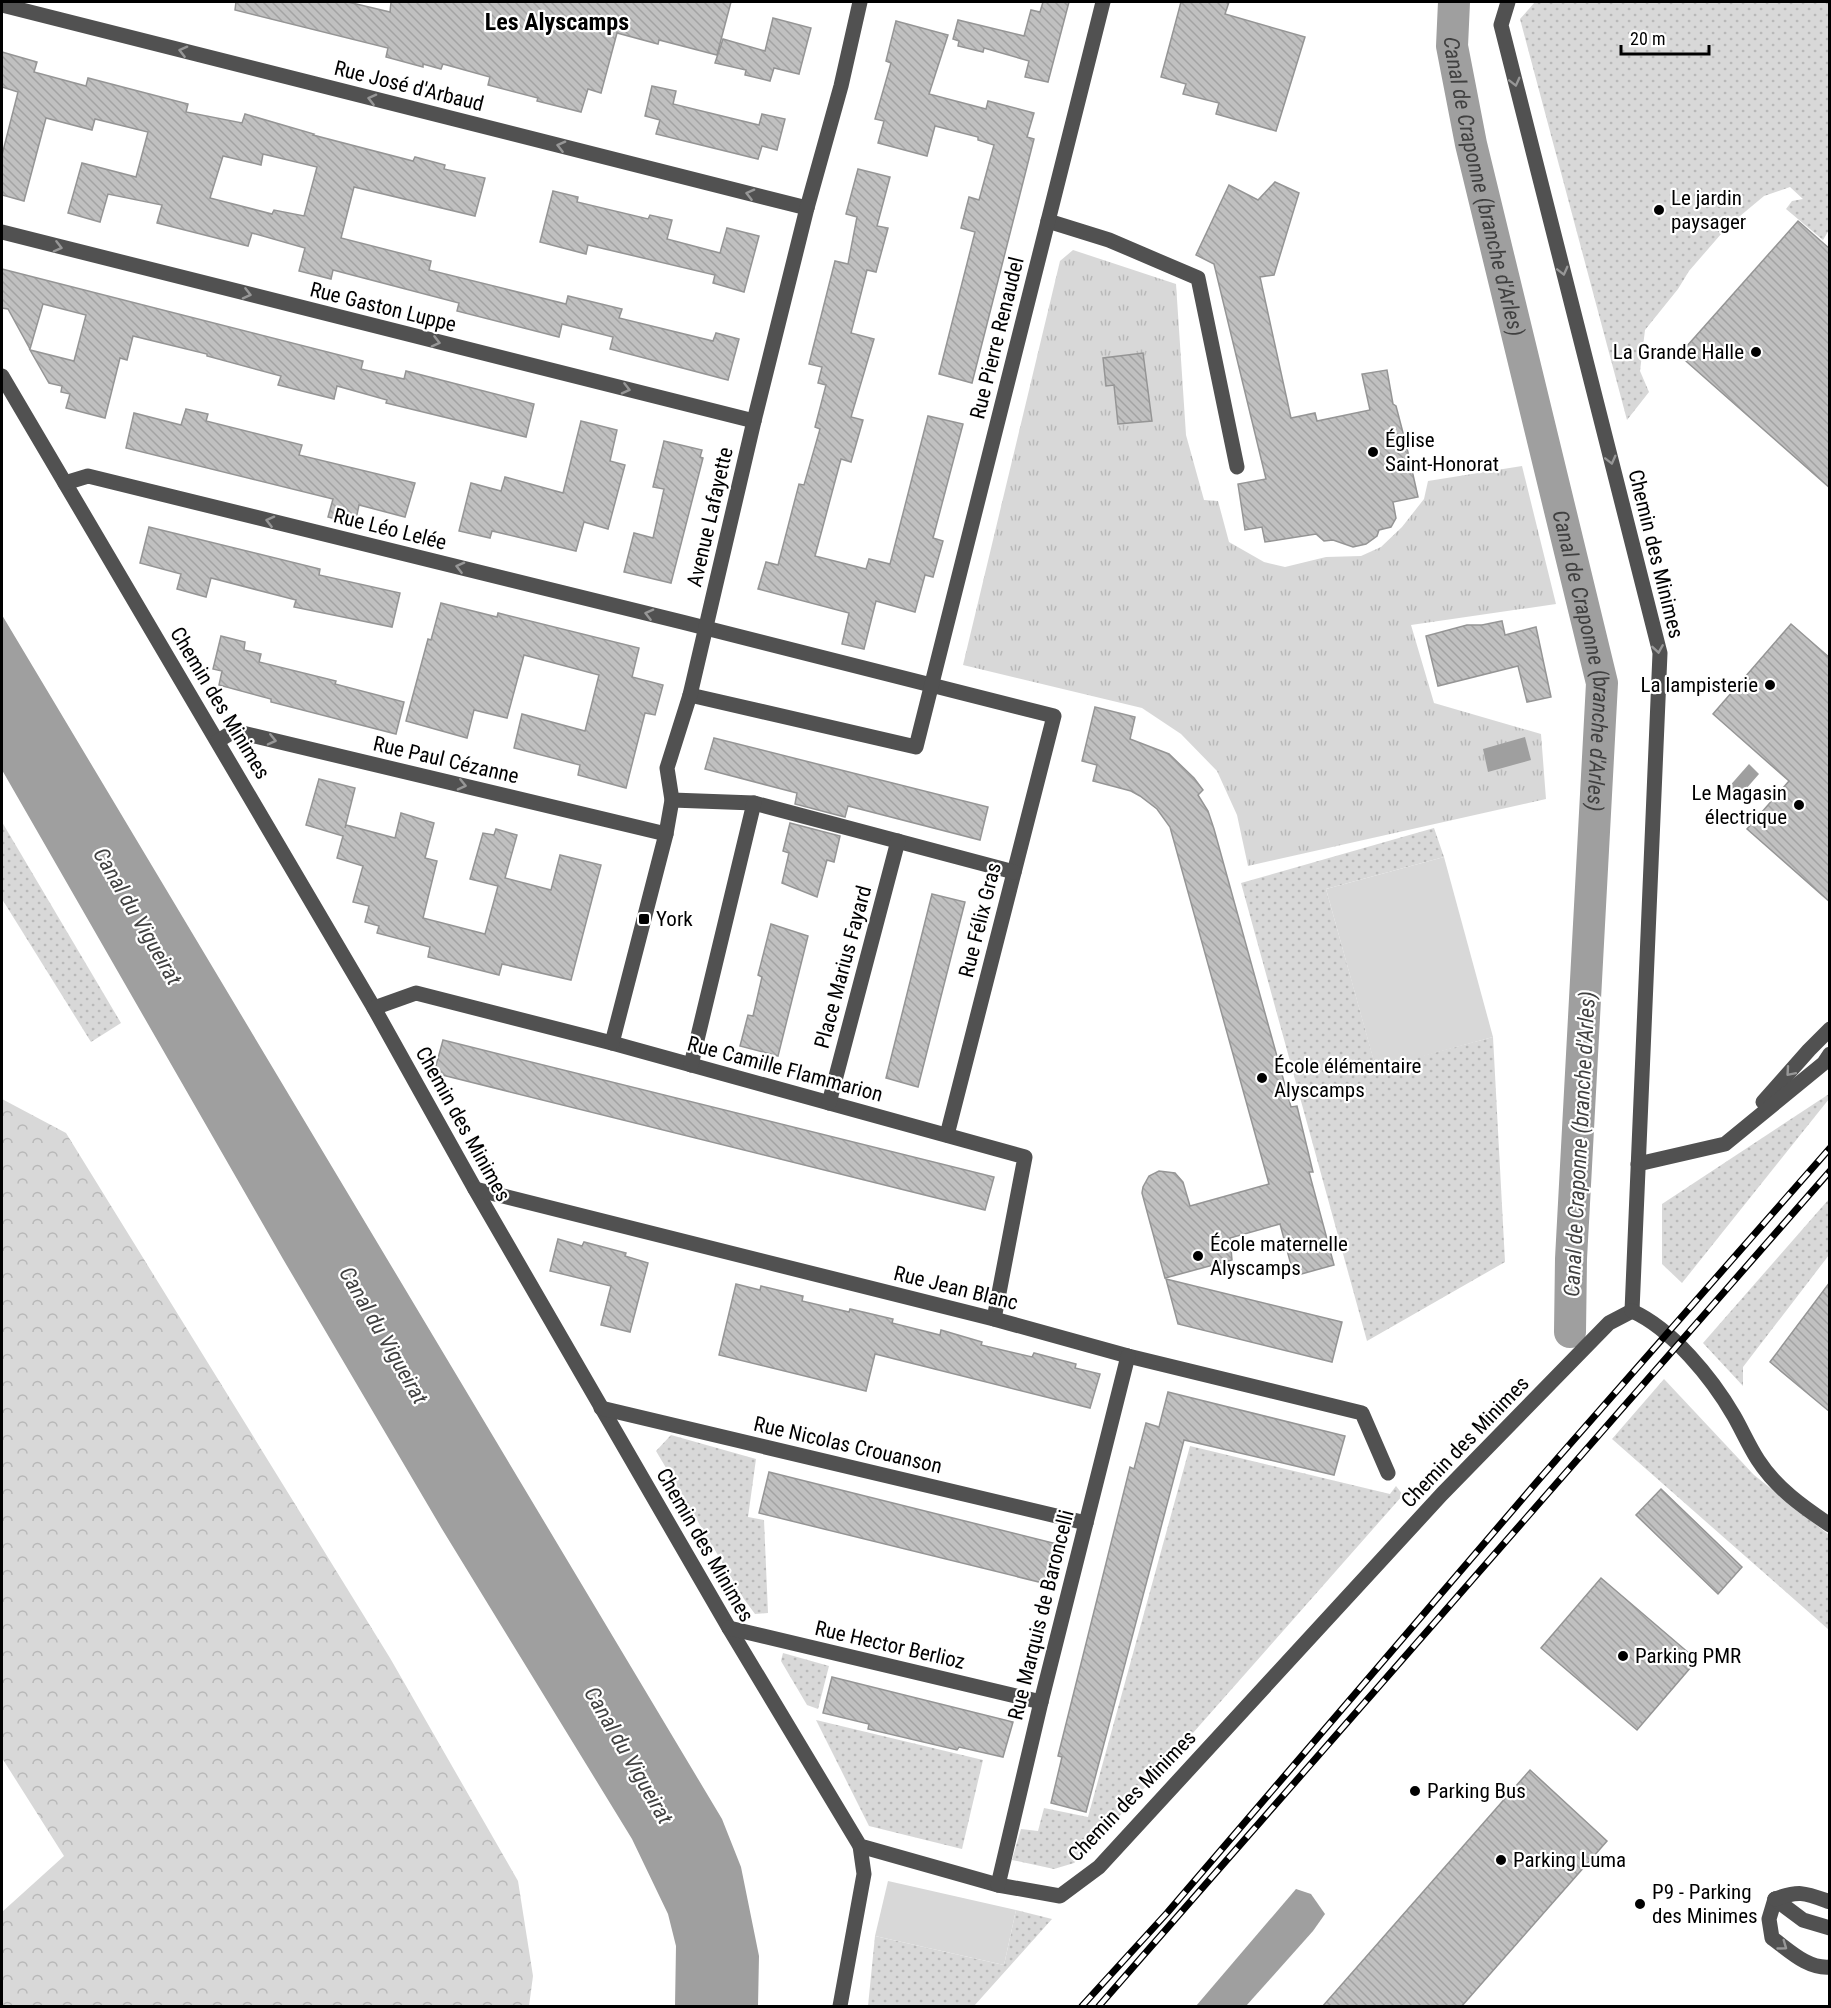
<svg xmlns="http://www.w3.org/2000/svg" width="1831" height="2008" font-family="'Roboto Condensed',sans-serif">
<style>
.grass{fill:url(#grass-dots)}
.forest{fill:url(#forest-crowns)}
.park{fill:url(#park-tufts)}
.pitch{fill:#d8d8d8}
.water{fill:#9f9f9f}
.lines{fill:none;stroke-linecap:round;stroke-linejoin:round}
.canal{stroke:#9f9f9f;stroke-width:32}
.building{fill:url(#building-back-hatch);stroke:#959595;stroke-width:1.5;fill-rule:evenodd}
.minor{stroke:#515151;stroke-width:15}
.rail-casing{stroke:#000;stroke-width:7}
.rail{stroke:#fff;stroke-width:4.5;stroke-dasharray:14;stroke-linecap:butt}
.oneway{stroke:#979797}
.poi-dot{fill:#000;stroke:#fff;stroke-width:2}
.labels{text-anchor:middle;stroke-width:4.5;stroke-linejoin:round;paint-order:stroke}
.street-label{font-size:21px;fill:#000;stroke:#fff}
.poi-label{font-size:21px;fill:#000;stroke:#fff;text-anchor:start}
.water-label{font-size:22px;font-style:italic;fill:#404040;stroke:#fff}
.quarter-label{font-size:24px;font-weight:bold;fill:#000;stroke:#fff}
</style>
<defs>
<pattern id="grass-dots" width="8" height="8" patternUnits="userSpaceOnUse" patternTransform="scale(1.5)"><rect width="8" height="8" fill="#d8d8d8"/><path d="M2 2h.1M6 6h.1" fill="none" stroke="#b8b8b8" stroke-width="1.8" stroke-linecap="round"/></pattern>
<pattern id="forest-crowns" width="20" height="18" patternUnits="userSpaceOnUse" patternTransform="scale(1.5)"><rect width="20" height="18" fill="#d8d8d8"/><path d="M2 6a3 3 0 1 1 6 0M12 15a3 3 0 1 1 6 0" fill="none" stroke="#b8b8b8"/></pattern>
<pattern id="park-tufts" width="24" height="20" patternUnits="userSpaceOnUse" patternTransform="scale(1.5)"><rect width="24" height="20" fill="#d8d8d8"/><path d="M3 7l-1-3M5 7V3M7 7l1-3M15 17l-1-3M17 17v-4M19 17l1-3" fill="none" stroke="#b8b8b8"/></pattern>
<pattern id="building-back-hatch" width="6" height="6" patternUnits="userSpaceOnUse" patternTransform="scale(1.5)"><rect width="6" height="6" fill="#c0c0c0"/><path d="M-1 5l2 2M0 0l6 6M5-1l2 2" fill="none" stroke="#a3a3a3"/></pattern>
</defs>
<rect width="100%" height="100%" fill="#fff"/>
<g class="grass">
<polygon points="1535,2 1829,2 1829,230 1823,240 1786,209 1792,201 1803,199 1790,187 1764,196 1728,226 1689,271 1678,289 1645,330 1640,371 1649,392 1627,420 1520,19"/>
<polygon points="2,822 121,1023 91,1042 2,899"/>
<polygon points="1434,828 1444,857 1326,889 1376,1068 1493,1037 1505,1262 1367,1341 1241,883"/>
<polygon points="1829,1094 1829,1099 1682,1283 1662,1264 1662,1204"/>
<polygon points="1829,1199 1829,1255 1743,1367 1743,1386 1703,1343"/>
<polygon points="1664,1379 1754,1475 1829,1535 1829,1630 1612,1439"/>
<polygon points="671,1435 756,1459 748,1517 764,1520 768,1613 755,1614 744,1599 656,1451"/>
<polygon points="1190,1446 1390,1494 1396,1486 1403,1495 1094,1845 1074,1863 1054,1869 1012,1860 1021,1829 1038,1831 1044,1808 1088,1817"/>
<polygon points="783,1653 829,1666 818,1709 807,1705 781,1661"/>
<polygon points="816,1720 983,1760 962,1849 869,1826"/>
<polygon points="1016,1910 1052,1919 974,2006 868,2006 875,1936 1004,1965"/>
</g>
<polygon class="forest" points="2,1099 66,1133 390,1658 518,1881 533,1976 529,2006 2,2006 2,1912 64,1856 2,1758"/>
<polygon class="park" points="1073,250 1176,284 1186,435 1204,500 1218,501 1229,542 1264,562 1285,567 1326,557 1361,556 1381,547 1402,527 1424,499 1428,481 1522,466 1556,604 1411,625 1434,703 1541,734 1546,799 1248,866 1237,815 1217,771 1181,734 1142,708 963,665 1060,261"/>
<g class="pitch">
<polygon points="1444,857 1493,1037 1376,1069 1326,889"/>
<polygon points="888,1881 1016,1910 1004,1965 875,1936"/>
</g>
<g class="water">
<polygon points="2,615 722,1819 741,1867 759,1956 758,2006 675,2006 676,1946 668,1914 632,1839 442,1529 283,1259 2,770"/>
<polygon points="1525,737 1531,760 1488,772 1483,749"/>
<polygon points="1749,764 1759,774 1738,798 1730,797 1727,789"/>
<polygon points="1296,1889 1311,1894 1325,1914 1313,1931 1246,2006 1196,2006"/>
</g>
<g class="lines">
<path class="canal" id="s1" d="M1454 2 1452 46 1471 144 1602 683 1571 1259 1570 1332"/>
</g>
<g class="building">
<polygon points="236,2 348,2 390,12 391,2 731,2 717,55 659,40 658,44 617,33 601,93 588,89 581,112 537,101 538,98 488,85 490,77 443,64 441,69 423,64 423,67 386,57 388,48 235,10"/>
<polygon points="1043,2 1069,2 1048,82 1025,77 1029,61 984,48 983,52 958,46 959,41 953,39 958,20 1024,36 1031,10 1040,12"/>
<polygon points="1181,2 1229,2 1225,14 1305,37 1276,131 1216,114 1219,103 1183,94 1186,84 1161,77"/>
<polygon points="773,18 811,28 799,74 774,68 770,81 745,75 746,70 715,63 723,39 765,51"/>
<polygon points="896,21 948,35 929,94 986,109 988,101 1034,113 1027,137 1034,139 972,383 939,374 975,232 961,228 969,197 979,200 994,145 978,140 978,137 935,126 927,156 878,143 884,121 875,119 891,63 886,61"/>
<path d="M2 52 37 62 34 72 86 86 88 78 188 104 186 112 242 123 245 114 314 134 313 135 413 161 415 157 445 165 444 169 485 178 475 216 354 187 341 238 431 261 429 270 566 304 568 296 622 309 619 318 713 341 716 333 739 339 728 380 610 349 613 337 562 324 559 337 457 311 459 303 333 270 331 279 299 271 305 248 252 233 248 246 157 223 162 205 108 194 100 222 68 213 82 163 136 177 148 132 95 119 92 130 46 118 24 201 2 195V155L18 92 2 87ZM263 154 317 167 304 216 274 210 272 214 210 198 223 156 261 165Z"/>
<polygon points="652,86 676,91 673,104 759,125 762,114 785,119 777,150 762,146 758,159 656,134 660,120 645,116"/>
<polygon points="858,169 890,177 877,226 888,228 876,272 867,270 851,333 874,339 851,417 863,420 851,462 841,459 815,556 866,569 869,559 890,564 928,416 963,424 933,538 943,541 933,577 925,575 915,612 876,601 864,649 842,644 849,613 758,589 766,562 778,565 799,484 804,485 820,429 815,427 826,385 818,383 822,367 809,364 835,261 848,264 857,217 846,214"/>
<polygon points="1275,182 1299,193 1274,275 1260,277 1291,418 1315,413 1317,421 1370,410 1362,374 1387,370 1393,404 1396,406 1407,448 1418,497 1393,502 1396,518 1391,527 1379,530 1377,536 1366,544 1353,547 1333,540 1324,541 1316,534 1265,542 1262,527 1245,530 1238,484 1266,479 1214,264 1196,255 1229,185 1258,200"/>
<polygon points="553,191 578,197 577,202 648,219 650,215 672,220 667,239 720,253 727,228 759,236 744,292 713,283 715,275 588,245 586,254 540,242"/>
<polygon points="1798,221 1830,249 1830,488 1679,355"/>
<polygon points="2,269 363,361 361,369 404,379 406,371 534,404 526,437 386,403 387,400 337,386 334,399 278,385 281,376 207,356 207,354 133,336 127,360 120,358 105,418 66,408 70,394 61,392 62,386 49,383 30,350 74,361 86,315 43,304 30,349 8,309 2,308"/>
<polygon points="1143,353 1152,421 1118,424 1114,385 1106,386 1103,358"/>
<polygon points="186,409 208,414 206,421 302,445 299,455 415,483 405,517 359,505 355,524 328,517 333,499 126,448 134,413 181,425"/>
<polygon points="581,421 617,430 610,461 625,465 608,529 584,522 576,551 492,531 490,538 459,531 471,483 501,491 505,477 563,493"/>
<polygon points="664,441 702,450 700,457 703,458 671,583 624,572 634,533 653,538 664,489 653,487"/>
<polygon points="149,527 320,569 319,575 400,593 392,627 294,607 296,600 211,578 206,597 177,589 181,574 140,563"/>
<polygon points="441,603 497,617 498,613 639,648 632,677 663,685 655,715 645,713 626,788 578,775 580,765 514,748 522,714 585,731 599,675 524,655 507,718 474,710 467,738 406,721 428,639 431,640"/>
<polygon points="1502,621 1505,635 1536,627 1551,697 1527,702 1518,666 1438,686 1426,636 1467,625 1482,625"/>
<polygon points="1791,624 1830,658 1830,902 1747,829 1789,781 1713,714"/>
<polygon points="221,636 245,642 244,650 261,654 259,662 336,681 335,684 404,702 396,734 271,702 271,699 219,685 222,671 213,669"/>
<polygon points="1095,707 1135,717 1130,739 1169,754 1194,778 1203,790 1198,795 1208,811 1214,829 1291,1107 1297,1106 1313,1172 1309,1172 1334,1265 1294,1276 1280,1224 1230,1238 1232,1260 1165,1278 1142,1193 1143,1187 1149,1176 1159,1171 1175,1173 1183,1182 1190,1206 1269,1184 1170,827 1157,809 1140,796 1131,791 1093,781 1097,765 1082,761"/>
<polygon points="714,738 988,807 980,840 848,806 845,817 795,804 797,793 705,769"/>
<polygon points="319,779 355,788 345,828 346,825 395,838 401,813 434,823 425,858 437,861 423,918 485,934 498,886 470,879 483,833 494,835 496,829 517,835 505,878 551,890 560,855 601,865 571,980 502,964 499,975 428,957 430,947 377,933 379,926 365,922 369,906 353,902 363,866 337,858 343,836 306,825"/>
<polygon points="790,823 840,836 834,862 827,860 817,897 782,883 789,853 783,851"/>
<polygon points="932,894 965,902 918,1087 886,1078"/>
<polygon points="771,924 808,936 778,1056 740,1046 748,1015 753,1016 762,977 758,975"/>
<polygon points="443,1040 994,1177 985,1210 434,1073"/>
<polygon points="558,1239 582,1246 584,1242 626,1253 625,1256 648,1263 630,1332 601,1325 611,1286 550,1271"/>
<polygon points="1166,1279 1342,1322 1332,1362 1178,1324"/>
<polygon points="1830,1282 1830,1412 1770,1362"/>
<polygon points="736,1284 760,1290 761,1286 803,1296 802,1301 849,1312 850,1309 893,1319 892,1323 940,1335 941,1330 982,1342 981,1345 1032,1357 1034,1353 1076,1364 1075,1368 1100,1374 1090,1408 875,1354 866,1391 719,1355"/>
<polygon points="1168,1392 1345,1436 1334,1475 1184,1440 1086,1812 1051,1803 1062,1757 1058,1756 1130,1467 1134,1469 1146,1423 1159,1427"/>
<polygon points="769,1472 1057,1544 1047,1584 759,1513"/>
<polygon points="1661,1489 1742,1567 1718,1594 1636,1515"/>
<polygon points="1601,1578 1697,1660 1637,1730 1541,1648"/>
<polygon points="832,1677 1013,1722 1003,1757 959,1747 957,1750 868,1729 869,1724 823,1713"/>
<polygon points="1530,1770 1607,1841 1461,2007 1322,2007"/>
</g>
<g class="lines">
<g class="minor">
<polyline points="1508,2 1501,25 1660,653 1632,1311"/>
<polyline points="2,5 807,208"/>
<polyline points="1048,221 1109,240 1198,278 1237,467"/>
<polyline points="2,232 754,421"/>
<polyline points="2,376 374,1008 475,1189 729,1628 860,1846 998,1885 1060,1896 1099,1867 1442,1494 1609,1323 1632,1311"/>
<polyline points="65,483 88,476 682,622 1054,716 947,1135"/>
<polyline points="690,695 916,747 1103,2"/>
<polyline points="218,741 234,731 666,834"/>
<polyline points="672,800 754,803 1014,872"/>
<polyline points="374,1008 416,993 612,1043 1025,1157 994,1319"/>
<polyline points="612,1043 666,834 672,800 667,768 690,695 754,421 807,208 841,86 860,2"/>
<polyline points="691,1065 754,803"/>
<polyline points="1763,1102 1809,1050 1830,1029"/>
<polyline points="829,1103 898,841"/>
<polyline points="1638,1164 1725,1144 1824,1063 1830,1054"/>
<polyline points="475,1189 994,1319 1128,1356 1362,1413 1388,1473"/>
<path d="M1632 1311C1672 1329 1712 1378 1734 1416 1742 1430 1749 1446 1758 1460 1776 1488 1803 1507 1830 1525"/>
<polyline points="601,1408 1086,1523"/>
<polyline points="729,1628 1041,1702"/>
<polyline points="998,1885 1041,1702 1128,1356"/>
<path d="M1775 1899 1769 1919 1772 1938C1789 1950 1807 1969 1830 1967"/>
<polyline points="1775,1899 1803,1920 1830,1928"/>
<path d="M1775 1899C1800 1890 1805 1893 1830 1902"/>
<polyline points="840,2006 864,1874 860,1846"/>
</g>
<g class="rail-casing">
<g id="rail">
<polyline points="1082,2006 1167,1913 1542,1476 1830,1148"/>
<polyline points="1099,2006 1830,1171"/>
</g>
</g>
<use href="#rail" class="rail"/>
</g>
<defs><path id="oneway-chevron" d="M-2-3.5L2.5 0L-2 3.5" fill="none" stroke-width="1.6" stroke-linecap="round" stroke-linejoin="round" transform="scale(1.5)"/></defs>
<g class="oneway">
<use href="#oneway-chevron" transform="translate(183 51) rotate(-166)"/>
<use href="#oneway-chevron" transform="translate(1515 82) rotate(76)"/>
<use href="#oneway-chevron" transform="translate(372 99) rotate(-166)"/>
<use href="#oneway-chevron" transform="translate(561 146) rotate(-166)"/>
<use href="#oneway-chevron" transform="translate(750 194) rotate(-166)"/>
<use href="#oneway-chevron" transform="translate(58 247) rotate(14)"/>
<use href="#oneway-chevron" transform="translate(1563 271) rotate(76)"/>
<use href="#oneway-chevron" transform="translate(247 294) rotate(14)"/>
<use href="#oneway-chevron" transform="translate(436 342) rotate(14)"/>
<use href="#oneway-chevron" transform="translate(626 389) rotate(14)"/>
<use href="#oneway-chevron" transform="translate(1611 460) rotate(76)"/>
<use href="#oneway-chevron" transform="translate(270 521) rotate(-166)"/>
<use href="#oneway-chevron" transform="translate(460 567) rotate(-166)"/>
<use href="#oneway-chevron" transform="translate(649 614) rotate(-166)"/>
<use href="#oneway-chevron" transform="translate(1658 649) rotate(81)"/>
<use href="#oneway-chevron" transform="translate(272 740) rotate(13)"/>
<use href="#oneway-chevron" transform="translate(462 785) rotate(13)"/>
<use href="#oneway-chevron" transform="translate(1790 1072) rotate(131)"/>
<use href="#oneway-chevron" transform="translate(1783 1946) rotate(36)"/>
</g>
<g class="poi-dot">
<circle cx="1659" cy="210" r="6"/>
<circle cx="1756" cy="352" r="6"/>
<circle cx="1373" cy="452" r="6"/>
<circle cx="1770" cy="685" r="6"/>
<circle cx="1799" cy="805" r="6"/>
<rect x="638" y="913" width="12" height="12" rx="3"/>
<circle cx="1262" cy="1078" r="6"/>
<circle cx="1198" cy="1256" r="6"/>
<circle cx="1623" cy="1656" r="6"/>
<circle cx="1415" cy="1791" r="6"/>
<circle cx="1501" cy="1860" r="6"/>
<circle cx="1640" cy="1904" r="6"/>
</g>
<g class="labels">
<g class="street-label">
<text transform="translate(409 86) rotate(14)" y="7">Rue José d'Arbaud</text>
<text transform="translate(383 307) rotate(14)" y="7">Rue Gaston Luppe</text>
<text transform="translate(997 338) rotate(-76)" y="7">Rue Pierre Renaudel</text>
<text transform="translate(710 517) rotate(-77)" y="7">Avenue Lafayette</text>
<text transform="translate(390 529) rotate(14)" y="7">Rue Léo Lelée</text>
<text transform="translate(1656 554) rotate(76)" y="7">Chemin des Minimes</text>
<text transform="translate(220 703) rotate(59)" y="7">Chemin des Minimes</text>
<text transform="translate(446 760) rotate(13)" y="7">Rue Paul Cézanne</text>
<text transform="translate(980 920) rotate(-76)" y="7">Rue Félix Gras</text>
<text transform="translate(843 967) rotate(-75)" y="7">Place Marius Fayard</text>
<text transform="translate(785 1069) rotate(15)" y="7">Rue Camille Flammarion</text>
<text transform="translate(463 1124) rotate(61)" y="7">Chemin des Minimes</text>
<text transform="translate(956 1288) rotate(14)" y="7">Rue Jean Blanc</text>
<text transform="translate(1465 1442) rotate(-46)" y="7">Chemin des Minimes</text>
<text transform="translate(848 1445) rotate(13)" y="7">Rue Nicolas Crouanson</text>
<text transform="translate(705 1545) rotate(60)" y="7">Chemin des Minimes</text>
<text transform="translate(1041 1615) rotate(-76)" y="7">Rue Marquis de Baroncelli</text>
<text transform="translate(890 1645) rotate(13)" y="7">Rue Hector Berlioz</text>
<text transform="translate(1132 1796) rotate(-46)" y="7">Chemin des Minimes</text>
</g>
<g class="poi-label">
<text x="1671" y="205">Le jardin<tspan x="1671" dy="24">paysager</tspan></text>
<text x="1744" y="359" text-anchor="end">La Grande Halle</text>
<text x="1385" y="447">Église<tspan x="1385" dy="24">Saint-Honorat</tspan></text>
<text x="1758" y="692" text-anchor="end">La lampisterie</text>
<text x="1787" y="800" text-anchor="end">Le Magasin<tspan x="1787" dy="24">électrique</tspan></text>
<text x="656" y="926">York</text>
<text x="1274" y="1073">École élémentaire<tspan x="1274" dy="24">Alyscamps</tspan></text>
<text x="1210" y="1251">École maternelle<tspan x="1210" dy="24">Alyscamps</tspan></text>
<text x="1635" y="1663">Parking PMR</text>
<text x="1427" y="1798">Parking Bus</text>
<text x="1513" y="1867">Parking Luma</text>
<text x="1652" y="1899">P9 - Parking<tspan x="1652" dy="24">des Minimes</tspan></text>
</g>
<g class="water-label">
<text dy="8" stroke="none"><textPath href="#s1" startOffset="188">Canal de Craponne (branche d'Arles)</textPath></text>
<text dy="8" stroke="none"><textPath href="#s1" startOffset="674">Canal de Craponne (branche d'Arles)</textPath></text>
<text transform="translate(138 916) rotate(60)" y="8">Canal du Vigueirat</text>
<text transform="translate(1579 1144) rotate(-87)" y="8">Canal de Craponne (branche d'Arles)</text>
<text transform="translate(384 1335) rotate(60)" y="8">Canal du Vigueirat</text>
<text transform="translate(629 1755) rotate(60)" y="8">Canal du Vigueirat</text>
</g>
<g class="quarter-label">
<text x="557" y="30">Les Alyscamps</text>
</g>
</g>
<rect width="1831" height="2008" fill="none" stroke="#000000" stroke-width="6"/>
<path d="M1621 45v9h88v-9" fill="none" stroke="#000000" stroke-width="3"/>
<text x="1630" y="45" font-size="18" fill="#000000" stroke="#ffffff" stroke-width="4.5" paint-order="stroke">20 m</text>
</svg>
